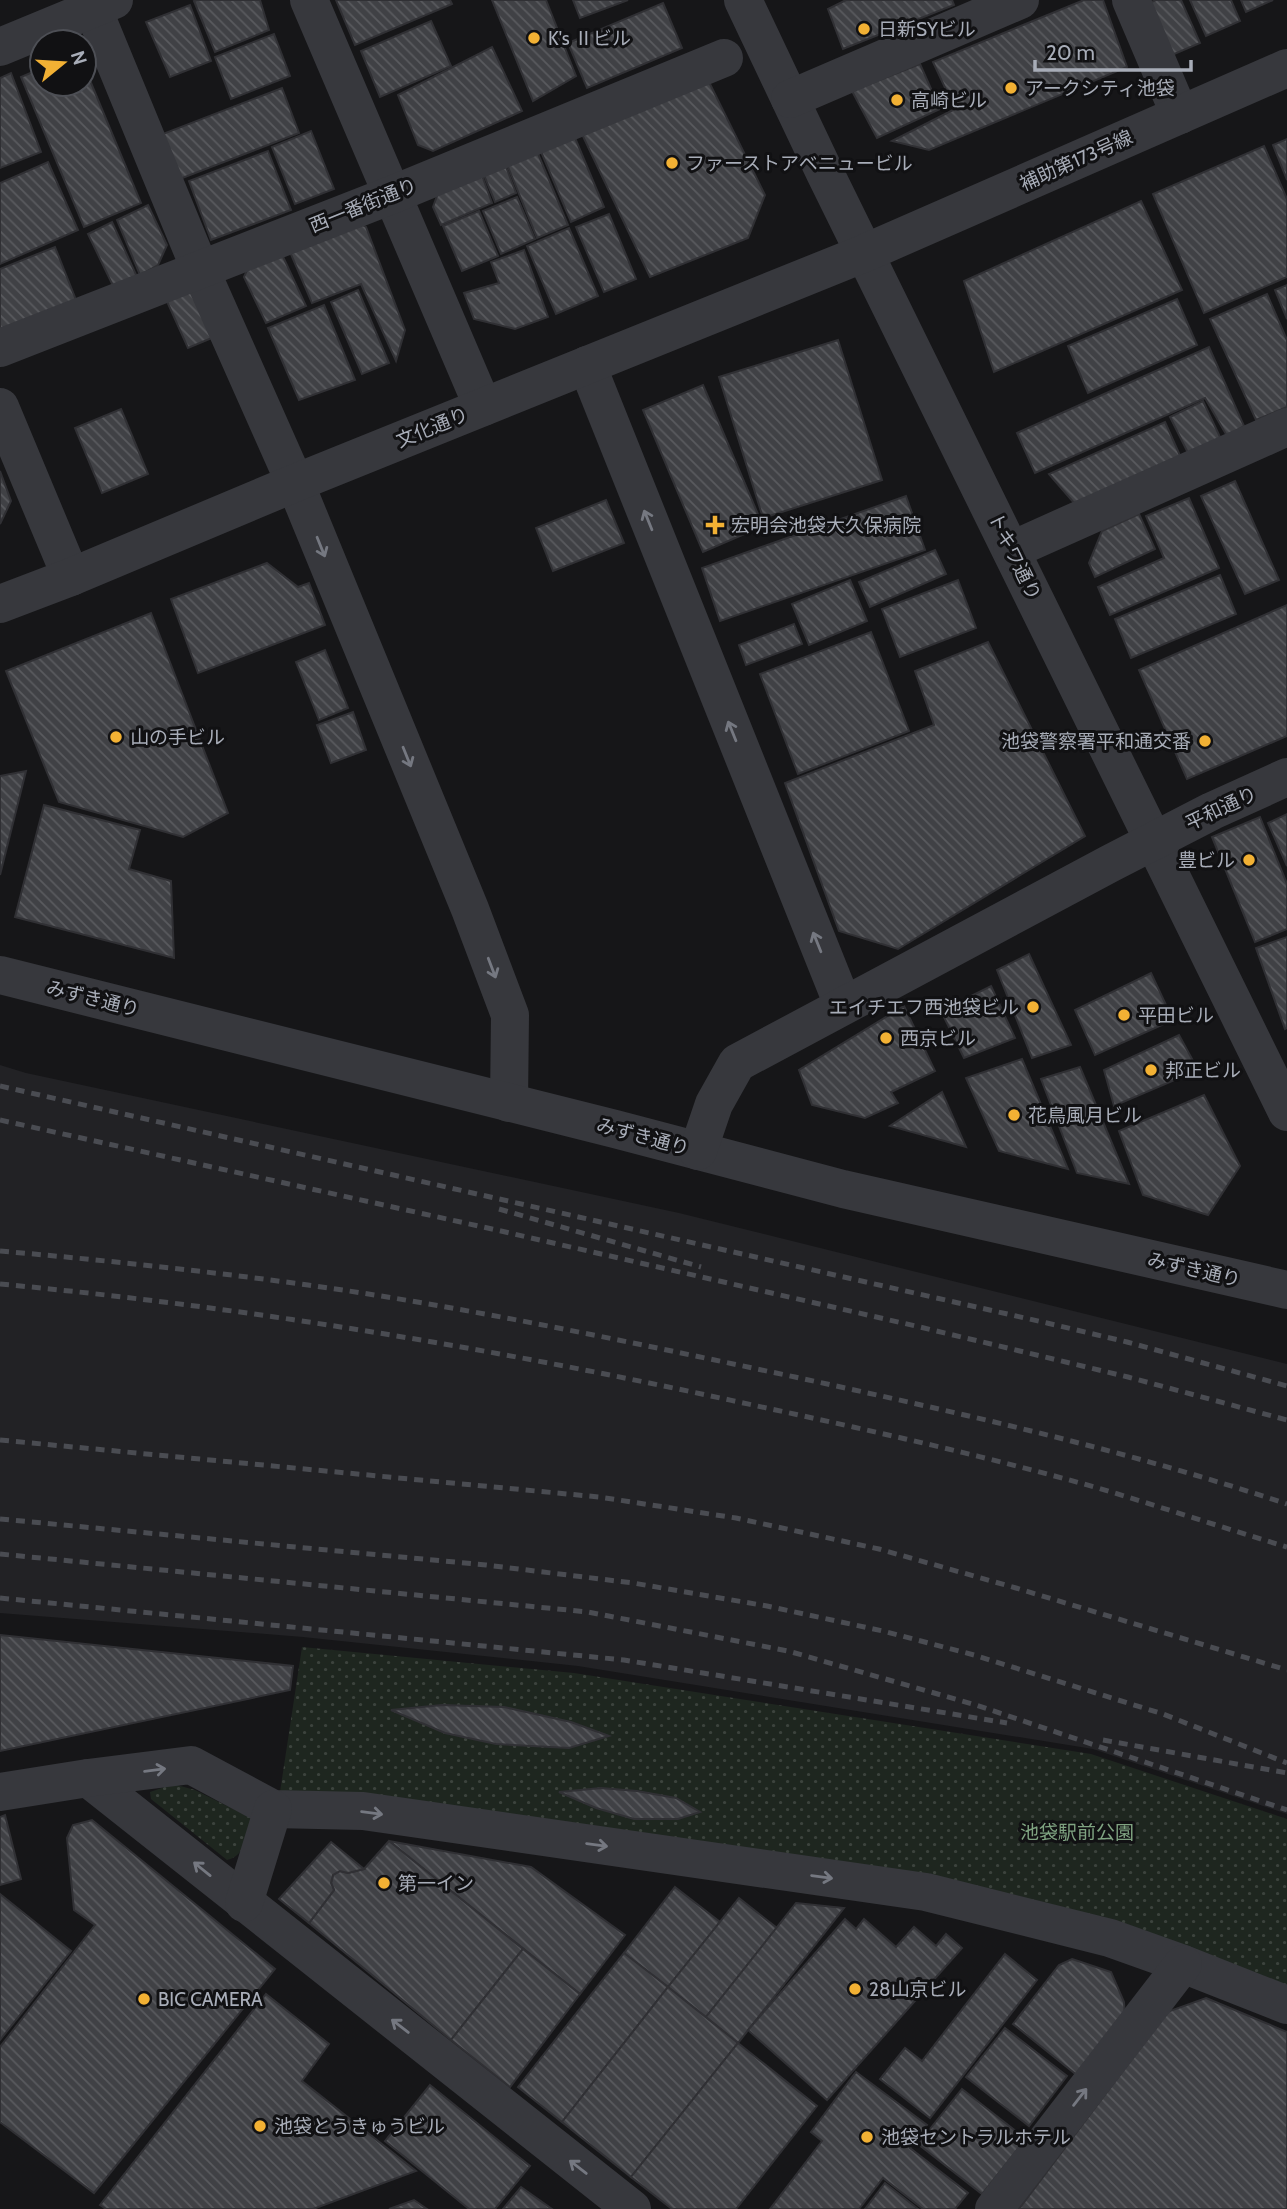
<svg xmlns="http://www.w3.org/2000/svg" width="1287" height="2209" font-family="Cabin,'Noto Sans JP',sans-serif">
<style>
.built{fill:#222225}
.green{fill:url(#green-dots)}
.building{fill:url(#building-back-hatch);stroke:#303034;stroke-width:2}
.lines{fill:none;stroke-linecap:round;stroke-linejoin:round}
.minor{stroke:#37383d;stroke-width:38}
.rail{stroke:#4a4c52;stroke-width:5;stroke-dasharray:9 7;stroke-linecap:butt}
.oneway{stroke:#757881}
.poi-dot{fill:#f2b134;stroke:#111113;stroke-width:2.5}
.labels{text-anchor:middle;stroke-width:6;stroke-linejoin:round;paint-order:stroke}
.poi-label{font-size:19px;fill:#a8adb8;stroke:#111113;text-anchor:start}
.street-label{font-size:19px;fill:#a8adb8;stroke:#111113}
.park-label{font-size:19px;fill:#7fa381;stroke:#111113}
</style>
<defs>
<pattern id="green-dots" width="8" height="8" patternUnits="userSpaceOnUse" patternTransform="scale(1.75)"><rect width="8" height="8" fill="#1e261f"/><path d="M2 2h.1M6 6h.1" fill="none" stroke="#3c433d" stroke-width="1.8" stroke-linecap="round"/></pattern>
<pattern id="building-back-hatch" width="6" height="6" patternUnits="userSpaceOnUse" patternTransform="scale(1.75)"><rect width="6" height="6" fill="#404145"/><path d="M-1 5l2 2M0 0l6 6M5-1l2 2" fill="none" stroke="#595a5e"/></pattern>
</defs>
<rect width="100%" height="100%" fill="#161618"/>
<polygon class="built" points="0,1065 26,1073 679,1213 1287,1364 1287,1814 1093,1749 578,1666 303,1637 0,1613"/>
<g class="green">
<polygon points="302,1647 574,1673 1091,1754 1287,1819 1287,1989 1194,1951 280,1792"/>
<path d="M173 1784 195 1790 251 1818C247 1834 246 1856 227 1860L151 1799 150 1792Z"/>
</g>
<g class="building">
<polygon points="197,0 260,0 269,30 215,52 194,1"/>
<polygon points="336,0 450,0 452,4 355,45"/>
<polygon points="492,0 546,0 576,76 533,101"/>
<polygon points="573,0 628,0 580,18"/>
<polygon points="846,0 952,0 954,5 843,49 828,9"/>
<polygon points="1084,0 1103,0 1127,67 929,150 892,141 955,109 933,62"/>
<polygon points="1156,0 1181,0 1200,43 1165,58 1142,6"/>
<polygon points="1190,0 1231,0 1240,21 1206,36"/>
<polygon points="1241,0 1273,0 1246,12"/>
<polygon points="663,3 682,48 587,88 568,43"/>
<polygon points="190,5 211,61 170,77 146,22"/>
<polygon points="431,21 451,66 380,97 361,51"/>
<polygon points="274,34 290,76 231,99 215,57"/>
<polygon points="492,47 522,111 433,151 418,145 398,95"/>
<polygon points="920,64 940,109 877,138 852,91"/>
<polygon points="84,66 141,203 84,227 21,77 42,68 42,84 84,84"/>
<polygon points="11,73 41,152 0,168 0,78"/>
<polygon points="707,78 765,195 748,238 650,277 580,130"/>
<polygon points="282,88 299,133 172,182 155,137"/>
<polygon points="311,131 334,189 295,204 272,147"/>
<polygon points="573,133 604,207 571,222 539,147"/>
<polygon points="1287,139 1287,180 1273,145"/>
<polygon points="1264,146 1287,199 1287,277 1204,313 1153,194"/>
<polygon points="536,149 568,225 537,238 506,162"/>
<polygon points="268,151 291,210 211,240 189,181"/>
<polygon points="503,159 516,193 495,202 481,168"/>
<polygon points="48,162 78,230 0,264 0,183"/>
<polygon points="480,170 492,203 441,225 433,207 441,185"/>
<polygon points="517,197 535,239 501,254 483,211"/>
<polygon points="1141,201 1182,290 994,372 964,281"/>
<polygon points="148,205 167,245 158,265 140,275 117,220"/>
<polygon points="479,211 498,256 462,271 443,226"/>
<polygon points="609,214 636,279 604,292 576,227"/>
<polygon points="352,219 366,227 405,330 396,361 361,284 312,303 287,245"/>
<polygon points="112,222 138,279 115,290 88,234"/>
<polygon points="569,228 598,296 556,314 527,246"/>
<polygon points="55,247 76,300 0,330 0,269"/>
<polygon points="279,248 306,306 266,323 244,277 252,259"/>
<polygon points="524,250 548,317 515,329 474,319 464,293 499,283 491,262"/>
<polygon points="1287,285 1287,319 1275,290"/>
<polygon points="189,286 226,332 188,348 165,297"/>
<polygon points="358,290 389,363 362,374 331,302"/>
<polygon points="1267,294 1287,340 1287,407 1256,420 1210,319"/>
<polygon points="1177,299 1197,345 1088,393 1068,346"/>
<polygon points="324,305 355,380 299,400 268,328"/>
<polygon points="838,340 882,480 763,518 719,377"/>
<polygon points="1209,347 1244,426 1227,436 1205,398 1035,473 1017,433"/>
<polygon points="703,385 763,526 703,552 643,410"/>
<polygon points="1203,401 1221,439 1189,455 1170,417"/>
<polygon points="121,409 148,474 102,493 75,428"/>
<polygon points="1165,422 1182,460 1075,504 1049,474"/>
<polygon points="0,471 11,501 0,524"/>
<polygon points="1235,481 1279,580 1245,594 1201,496"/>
<polygon points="906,496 925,550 720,621 702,568"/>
<polygon points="1189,498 1219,568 1110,615 1098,587 1164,558 1146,516"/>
<polygon points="606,500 624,543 553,571 536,528"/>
<polygon points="1139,514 1155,549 1095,577 1089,563 1102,531"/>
<polygon points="935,550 946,574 870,607 859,582"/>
<polygon points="267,563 298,587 309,583 325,625 198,673 171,599"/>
<polygon points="1220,575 1236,614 1131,658 1115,619"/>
<polygon points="850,580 867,621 809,645 792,604"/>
<polygon points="958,580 976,628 900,657 882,609"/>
<polygon points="1287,605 1287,736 1187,779 1139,670"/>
<polygon points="151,613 228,813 183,837 59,802 6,671"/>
<polygon points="794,624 802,644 746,665 739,645"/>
<polygon points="871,632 909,731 798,774 760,674"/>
<polygon points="988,642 1085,836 898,949 839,931 785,783 934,725 915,671"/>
<polygon points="325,650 348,708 319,720 296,662"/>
<polygon points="353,712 366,750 331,763 317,725"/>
<polygon points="26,771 0,875 0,776"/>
<polygon points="44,805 140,830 129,869 171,881 174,958 15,917"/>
<polygon points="1287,814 1287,866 1268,823"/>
<polygon points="1260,817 1287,884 1287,929 1255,942 1212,837"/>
<polygon points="1287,937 1287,1028 1285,1029 1256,948"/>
<polygon points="1029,954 1071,1045 1032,1058 997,970"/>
<polygon points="1151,973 1173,1020 1095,1055 1075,1010"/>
<polygon points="991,986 1015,1038 964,1058 941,1011"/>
<polygon points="904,1006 935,1071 891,1092 898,1103 865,1118 812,1105 799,1070"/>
<polygon points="1179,1035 1198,1070 1114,1106 1104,1070"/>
<polygon points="1022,1059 1068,1169 999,1151 966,1078"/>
<polygon points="1080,1067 1129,1184 1077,1173 1041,1079"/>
<polygon points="942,1092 966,1147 890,1126"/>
<polygon points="1204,1095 1240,1166 1208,1215 1143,1195 1119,1131"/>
<polygon points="0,1635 293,1666 290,1690 0,1751"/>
<polygon points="442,1705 504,1707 571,1722 609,1736 569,1748 496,1744 445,1733 391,1710"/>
<polygon points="601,1788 637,1791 676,1798 700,1812 678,1819 634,1819 596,1808 559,1792"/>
<polygon points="5,1815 21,1879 0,1885 0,1817"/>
<polygon points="92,1820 275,1969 94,2193 0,2122 0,2047 95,1925 74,1910 67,1838 73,1825"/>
<polygon points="389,1841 531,1867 625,1935 580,1994"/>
<polygon points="389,1841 523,1949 451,2040 309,1923 334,1890 331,1883 333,1875 340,1871 348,1873 364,1869"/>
<polygon points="331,1842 364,1869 348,1873 340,1871 333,1875 331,1883 334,1890 309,1923 279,1899"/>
<polygon points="675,1887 720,1922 668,1987 624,1953"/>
<polygon points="0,1894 71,1951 0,2040"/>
<polygon points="739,1898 777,1928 706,2017 668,1987"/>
<polygon points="796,1903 844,1908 738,2043 706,2017"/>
<polygon points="845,1919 856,1929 864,1919 896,1947 914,1927 936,1946 946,1934 962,1948 827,2100 748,2030"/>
<polygon points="523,1949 580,1994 510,2087 451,2040"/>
<polygon points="624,1953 668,1987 562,2122 518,2087"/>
<polygon points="1005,1954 1037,1980 930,2118 880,2079 905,2048 922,2061"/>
<polygon points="1072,1959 1111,1972 1124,2002 1125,2018 1078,2076 1013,2024 1059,1965"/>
<polygon points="668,1987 738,2043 631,2177 562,2122"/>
<polygon points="266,1994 329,2044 302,2081 416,2171 313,2209 106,2209 100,2205"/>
<polygon points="1206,1998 1287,2032 1287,2209 1019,2209 1167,2012"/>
<polygon points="1005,2028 1067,2076 1029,2126 966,2077"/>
<polygon points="738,2043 817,2106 736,2209 672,2209 631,2177"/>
<polygon points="856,2072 927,2125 910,2148 968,2193 955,2209 923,2209 883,2178 859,2209 770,2209 822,2141 811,2132"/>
<polygon points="430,2085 530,2166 495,2209 469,2209 385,2141"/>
<polygon points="962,2089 1026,2139 982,2194 918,2144"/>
<polygon points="885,2183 918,2209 865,2209"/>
<polygon points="521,2187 552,2209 503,2209"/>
<polygon points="414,2200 427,2209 389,2209"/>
</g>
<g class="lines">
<g class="minor">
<polyline points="309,0 483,407"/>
<polyline points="743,0 825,173 1287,1112"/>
<polyline points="1131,0 1180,115"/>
<polyline points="93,9 200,269 295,483 470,909 510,1015 509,1103"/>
<polyline points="0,47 114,0"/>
<polyline points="790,99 1020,0"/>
<polyline points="0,348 394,194 724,58"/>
<polyline points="587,365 843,1005"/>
<polyline points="0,407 71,577"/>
<polyline points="1012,550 1287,427"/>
<polyline points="0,604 71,577 295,483 865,253 1287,68"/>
<polyline points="0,975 615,1129 843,1189 1287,1290"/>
<polyline points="698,1151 714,1104 737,1063 1111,863 1212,811 1287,777"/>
<polyline points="88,1778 632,2209"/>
<polyline points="0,1792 88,1778 191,1765 273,1809 363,1811 926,1892 1110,1938 1183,1964 1287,2005"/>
<polyline points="244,1903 273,1809"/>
<polyline points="994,2209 1183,1964"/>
</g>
<g class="rail">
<polyline points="0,1086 1047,1323 1127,1342 1287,1386"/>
<polyline points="0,1120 492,1229 920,1327 1128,1377 1287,1420"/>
<polyline points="499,1209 701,1267"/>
<path d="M0 1251C103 1260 206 1271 308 1285 472 1308 634 1343 795 1377 960 1413 1126 1450 1287 1504"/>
<path d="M0 1284C244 1307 485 1347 725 1399 850 1426 975 1453 1098 1488 1161 1507 1224 1528 1287 1547"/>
<polyline points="0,1440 599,1497 736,1518 879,1549 1016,1588 1287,1670"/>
<polyline points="0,1519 486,1565 633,1583 767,1606 883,1631 974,1655 1163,1714 1287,1763"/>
<polyline points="0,1554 588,1612 788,1651 976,1705 1287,1810"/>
<polyline points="0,1598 624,1660 1007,1723"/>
<polyline points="1103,1740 1287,1773"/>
</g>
</g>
<defs><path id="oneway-shaft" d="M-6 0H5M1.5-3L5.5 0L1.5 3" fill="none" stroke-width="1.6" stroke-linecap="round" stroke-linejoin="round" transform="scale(1.75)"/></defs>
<g class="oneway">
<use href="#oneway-shaft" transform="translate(648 520) rotate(-112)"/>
<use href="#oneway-shaft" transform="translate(321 547) rotate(68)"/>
<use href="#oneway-shaft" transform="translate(732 731) rotate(-112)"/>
<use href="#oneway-shaft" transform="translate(407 757) rotate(68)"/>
<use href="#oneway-shaft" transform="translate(817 942) rotate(-112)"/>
<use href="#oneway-shaft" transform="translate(492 968) rotate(69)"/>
<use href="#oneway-shaft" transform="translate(155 1770) rotate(-7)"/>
<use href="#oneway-shaft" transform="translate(372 1813) rotate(7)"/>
<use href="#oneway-shaft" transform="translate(597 1845) rotate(8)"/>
<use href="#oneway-shaft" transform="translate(202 1869) rotate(-141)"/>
<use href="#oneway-shaft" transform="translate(822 1877) rotate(8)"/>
<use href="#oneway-shaft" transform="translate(400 2026) rotate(-142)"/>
<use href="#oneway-shaft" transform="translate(1080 2097) rotate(-52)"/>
<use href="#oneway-shaft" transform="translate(578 2167) rotate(-142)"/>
</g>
<g class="poi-dot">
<circle cx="864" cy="29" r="7"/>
<circle cx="534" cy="38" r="7"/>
<circle cx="1011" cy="88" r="7"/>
<circle cx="897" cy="100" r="7"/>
<circle cx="672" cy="163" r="7"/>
<path d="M711.5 514.5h7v7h7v7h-7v7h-7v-7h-7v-7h7z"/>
<circle cx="116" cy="737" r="7"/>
<circle cx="1205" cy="741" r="7"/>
<circle cx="1249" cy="860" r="7"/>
<circle cx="1033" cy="1007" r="7"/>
<circle cx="1124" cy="1015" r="7"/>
<circle cx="886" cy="1038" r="7"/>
<circle cx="1151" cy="1070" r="7"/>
<circle cx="1014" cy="1115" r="7"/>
<circle cx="384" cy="1883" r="7"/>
<circle cx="855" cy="1989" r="7"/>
<circle cx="144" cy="1999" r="7"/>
<circle cx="260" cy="2126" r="7"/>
<circle cx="867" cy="2137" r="7"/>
</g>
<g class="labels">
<g class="poi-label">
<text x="878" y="36">日新SYビル</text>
<text x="548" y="45">K's Ⅱビル</text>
<text x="1025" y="95">アークシティ池袋</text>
<text x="911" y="107">高崎ビル</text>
<text x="686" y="170">ファーストアベニュービル</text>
<text x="731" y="532">宏明会池袋大久保病院</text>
<text x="130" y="744">山の手ビル</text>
<text x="1191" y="748" text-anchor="end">池袋警察署平和通交番</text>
<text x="1235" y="867" text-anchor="end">豊ビル</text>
<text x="1019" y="1014" text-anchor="end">エイチエフ西池袋ビル</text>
<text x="1138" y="1022">平田ビル</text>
<text x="900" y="1045">西京ビル</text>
<text x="1165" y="1077">邦正ビル</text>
<text x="1028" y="1122">花鳥風月ビル</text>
<text x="398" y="1890">第一イン</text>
<text x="869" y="1996">28山京ビル</text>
<text x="158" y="2006">BIC CAMERA</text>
<text x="274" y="2133">池袋とうきゅうビル</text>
<text x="881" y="2144">池袋セントラルホテル</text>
</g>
<g class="street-label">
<text transform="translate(1076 160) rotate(-24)" y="7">補助第173号線</text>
<text transform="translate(363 205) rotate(-22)" y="7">西一番街通り</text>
<text transform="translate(432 427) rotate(-22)" y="7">文化通り</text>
<text transform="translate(1015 556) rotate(64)" y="7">トキワ通り</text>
<text transform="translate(1221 808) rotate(-25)" y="7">平和通り</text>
<text transform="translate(93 998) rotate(14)" y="7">みずき通り</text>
<text transform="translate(643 1136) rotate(15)" y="7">みずき通り</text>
<text transform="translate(1194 1269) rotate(13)" y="7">みずき通り</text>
</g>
<g class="park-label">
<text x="1077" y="1839">池袋駅前公園</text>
</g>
</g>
<g transform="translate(63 63) rotate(72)"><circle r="33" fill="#111113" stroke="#4d4f55" stroke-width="2"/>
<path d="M0-5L12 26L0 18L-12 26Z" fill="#f2b134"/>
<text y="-10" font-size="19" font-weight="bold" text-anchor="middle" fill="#a8adb8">N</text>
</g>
<path d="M1035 60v10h156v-10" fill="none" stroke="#a8adb8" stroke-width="3.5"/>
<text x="1046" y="60" font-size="21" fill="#a8adb8" stroke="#111113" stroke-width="5" paint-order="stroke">20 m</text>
</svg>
